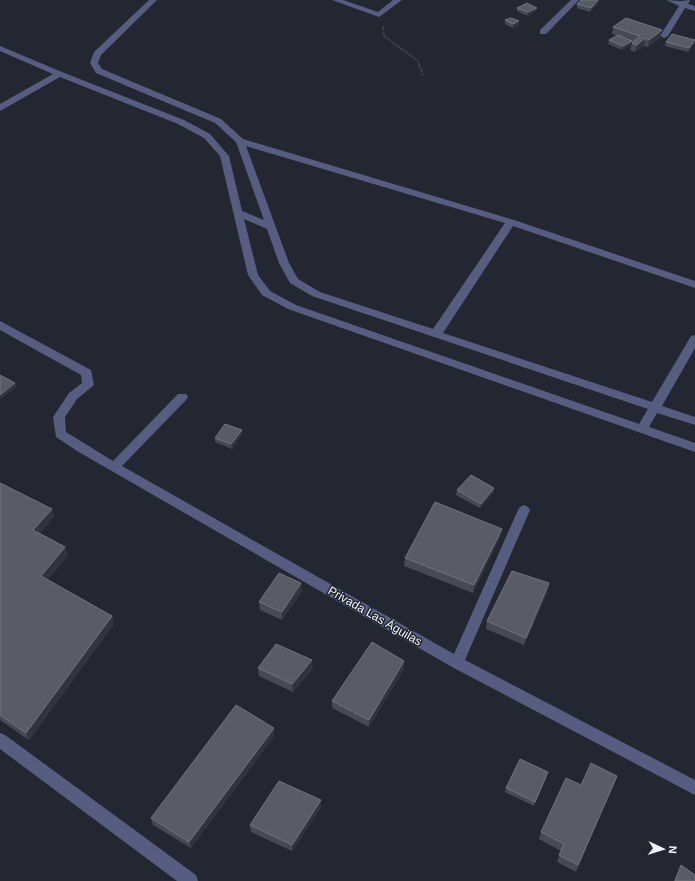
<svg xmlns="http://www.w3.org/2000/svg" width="695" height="881" font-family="Arial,sans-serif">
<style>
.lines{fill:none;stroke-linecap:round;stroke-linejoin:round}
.path{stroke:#83858e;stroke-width:2;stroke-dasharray:0.5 2;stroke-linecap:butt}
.minor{fill:#565d81;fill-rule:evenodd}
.wall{fill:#474a54}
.shaded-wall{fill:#31343f}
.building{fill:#595c66;stroke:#71737d}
.labels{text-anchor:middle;stroke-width:3;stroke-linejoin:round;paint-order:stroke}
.street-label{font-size:12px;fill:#f0f2f9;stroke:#242631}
</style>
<rect width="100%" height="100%" fill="#242631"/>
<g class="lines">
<polyline class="path" points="383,27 384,36 418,61 423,76"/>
<g class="minor">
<path d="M149 0H157L101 55 98 63 102 69 221 119 243 139 514 220 695 281V288L513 226 443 333 652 402 691 336 695 335V348L662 406 695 417V425L657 413 649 427 695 443V452L288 309 262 295 248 275 220 156 204 138 178 124 60 77 0 111V104L53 74 0 51V46L62 72 184 120 210 134 229 156 242 211 264 220 236 142 215 123 96 73 90 63 94 52ZM246 146 505 223 433 329 320 292 298 279 289 263ZM244 219 267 229 279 263 290 283 312 296 648 409 639 424 296 305 270 291 258 275Z"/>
<polygon points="332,0 343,0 378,12 393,0 402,0 379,17"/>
<polygon points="571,0 579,0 546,34 540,34 540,30"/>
<polygon points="666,0 681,1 690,0 688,4 695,6 695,11 685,8 668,36 664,38 660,36 679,6"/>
<polygon points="0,321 91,370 94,385 77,399 65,417 66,432 113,461 178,394 186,394 188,397 186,400 122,466 454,654 518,510 520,507 524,505 528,507 530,510 465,660 695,780 695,795 452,667 77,451 56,437 53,417 69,393 82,383 81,375 0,330"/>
<polygon points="0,733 5,735 196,875 198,881 177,881 0,749"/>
</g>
</g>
<g class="wall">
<polygon points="581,0 599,0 598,3 590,12 577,8 577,4"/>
<polygon points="517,8 536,11 527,16 517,11"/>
<polygon points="505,20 519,25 513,28 505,24"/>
<polygon points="613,27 662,30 660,38 648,47 644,46 635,52 630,50 632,43 633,42 630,41 631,45 622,50 608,44 609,40 617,36 612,34"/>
<polygon points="666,42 694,44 688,52 665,46"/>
<polygon points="242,430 242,434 232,449 215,442 215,438"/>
<polygon points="0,483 52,509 54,517 40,533 65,547 68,555 47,580 112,616 114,624 29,740 0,720"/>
<polygon points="494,488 494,492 480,508 456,495 457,490"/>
<polygon points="500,537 473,593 404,566 405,558"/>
<polygon points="301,583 302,591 282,620 260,610 259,602"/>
<polygon points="549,583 548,591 524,645 486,629 487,621"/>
<polygon points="404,661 404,669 369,727 332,708 332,701"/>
<polygon points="258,668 313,668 293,692 259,676"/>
<polygon points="274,736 191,848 153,825 151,818"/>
<polygon points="547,776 534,806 505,792 506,788"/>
<polygon points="617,776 576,872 557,862 561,851 539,839 541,832 581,785"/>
<polygon points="321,800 321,807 292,851 251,832 250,825"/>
<polygon points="681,865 695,881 674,881"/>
</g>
<g class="shaded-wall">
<polygon points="598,0 598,3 590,12 591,8"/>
<polygon points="537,8 536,11 527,16 528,12"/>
<polygon points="519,21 519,25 513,28 513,24"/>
<polygon points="662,30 660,38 648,47 649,40"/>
<polygon points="645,38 644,46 635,52 637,45"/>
<polygon points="695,40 694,44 688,52 689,48"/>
<polygon points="632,41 631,45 622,50 623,46"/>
<polygon points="15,383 17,387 0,400 0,395"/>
<polygon points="242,430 242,434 232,449 231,444"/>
<polygon points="494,488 494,492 480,508 481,504"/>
<polygon points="52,509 54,517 36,538 33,530"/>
<polygon points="502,529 500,537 473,593 474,585"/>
<polygon points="65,547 68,555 44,584 41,576"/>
<polygon points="301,583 302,591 282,620 282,612"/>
<polygon points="549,583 548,591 524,645 526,638"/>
<polygon points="112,616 114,624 29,740 26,733"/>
<polygon points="312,660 313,668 293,692 292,684"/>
<polygon points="404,661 404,669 369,727 369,720"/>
<polygon points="274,728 274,736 191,848 189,842"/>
<polygon points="548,772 547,776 534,806 535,802"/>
<polygon points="617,776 615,783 576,872 578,865"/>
<polygon points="321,800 321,807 292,851 292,845"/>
</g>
<g class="building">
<polygon points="581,0 598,0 591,8 577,4"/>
<polygon points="527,3 537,8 528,12 517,8"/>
<polygon points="511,18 519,21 513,24 505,20"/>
<polygon points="626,18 662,30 649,40 645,38 637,45 632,43 640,36 613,27"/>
<polygon points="672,34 695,40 689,48 666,42"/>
<polygon points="618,35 632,41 623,46 609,40"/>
<polygon points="0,375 15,383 0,395"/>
<polygon points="225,424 242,430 231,444 215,438"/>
<polygon points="471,475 494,488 481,504 457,490"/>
<polygon points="0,483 52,509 33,530 65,547 41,576 112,616 26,733 0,715"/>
<polygon points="435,502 502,529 474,585 405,558"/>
<polygon points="512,571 549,583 526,638 487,621"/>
<polygon points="279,573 301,583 282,612 259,602"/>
<polygon points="372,642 404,661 369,720 332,701"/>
<polygon points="276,644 312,660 292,684 258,668"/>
<polygon points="236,705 274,728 189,842 151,818"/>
<polygon points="520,759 548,772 535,802 506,788"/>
<polygon points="591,763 617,776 578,865 559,855 564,844 541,832 566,778 581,785"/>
<polygon points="279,781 321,800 292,845 250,825"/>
<polygon points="681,865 695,875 695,881 675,881"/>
</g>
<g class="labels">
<g class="street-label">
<text transform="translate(375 616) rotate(30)" y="4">Privada Las Águilas</text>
</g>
</g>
<g transform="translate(663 849) rotate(94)" stroke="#242631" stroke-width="3" paint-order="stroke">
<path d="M0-3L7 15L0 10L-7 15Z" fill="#f0f2f9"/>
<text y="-6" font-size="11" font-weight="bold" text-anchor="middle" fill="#f0f2f9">N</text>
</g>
</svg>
